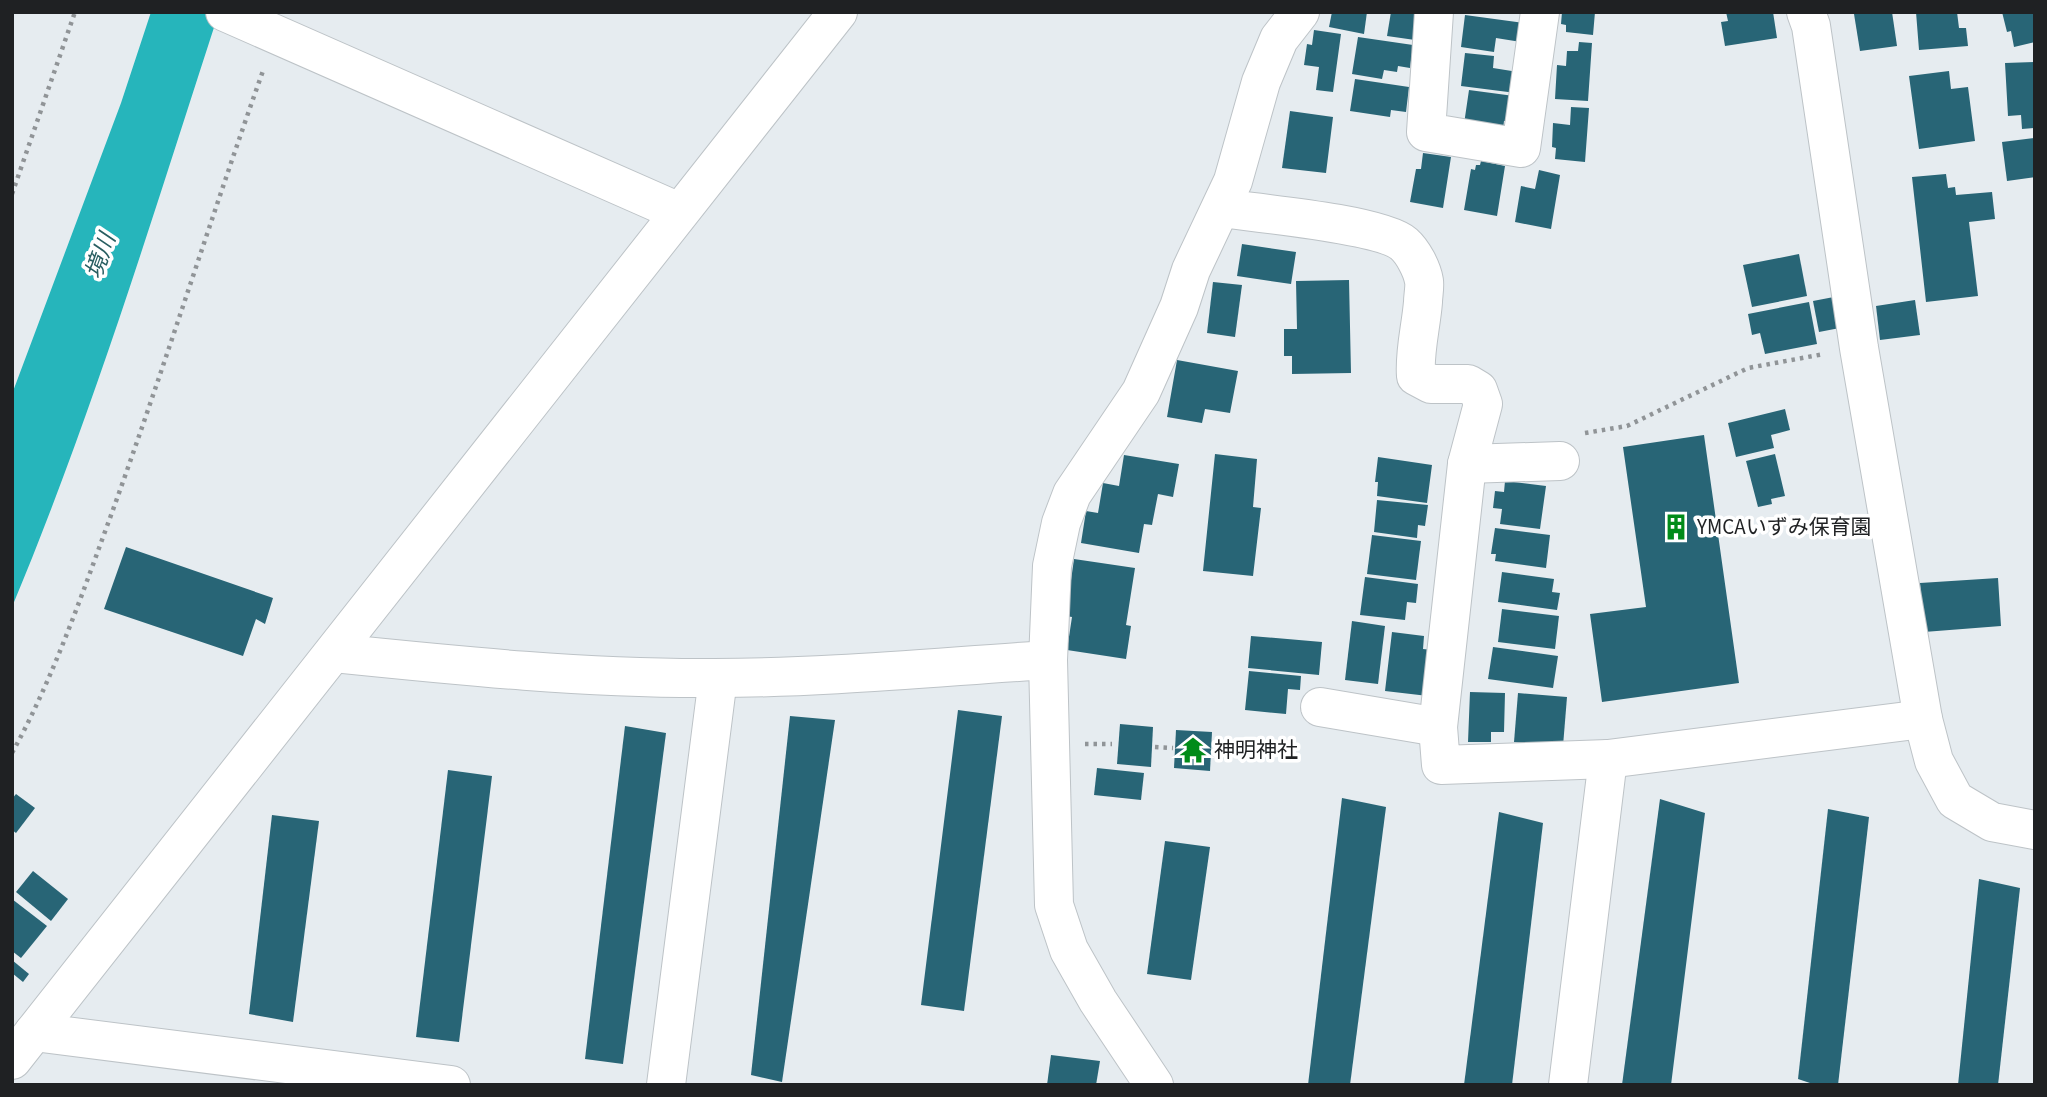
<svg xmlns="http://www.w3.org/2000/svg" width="2047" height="1097" font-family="'Source Sans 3','Noto Sans JP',sans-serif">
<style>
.water{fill:#26b5bb}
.building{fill:#286576}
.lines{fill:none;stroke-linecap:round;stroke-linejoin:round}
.minor-casing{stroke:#bdc3c7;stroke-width:40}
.path{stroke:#909497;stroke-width:4.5;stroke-dasharray:3.5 5;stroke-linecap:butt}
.minor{stroke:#fff;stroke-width:38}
.labels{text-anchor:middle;stroke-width:7;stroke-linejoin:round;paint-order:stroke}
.poi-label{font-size:21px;fill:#1f2123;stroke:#fff;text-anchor:start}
.water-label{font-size:23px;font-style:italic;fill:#285e61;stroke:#fff}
</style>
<rect width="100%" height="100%" fill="#e6ecf0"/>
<path class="water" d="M151 12H219C154 212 93 413 12 607V394L121 103Z"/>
<g class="building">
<polygon points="1332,12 1367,12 1364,34 1329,27"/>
<polygon points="1391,12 1420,12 1415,40 1387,36"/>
<polygon points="1562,12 1595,12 1593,35 1566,32 1566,25 1561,24"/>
<polygon points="1726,12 1773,12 1777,38 1725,46 1721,22 1728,21"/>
<polygon points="1869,12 1892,12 1897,46 1860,51 1854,14"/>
<polygon points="1916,12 1957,12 1959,28 1966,28 1968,46 1919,50"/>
<polygon points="2002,12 2035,12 2035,42 2014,47 2011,31 2007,32"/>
<polygon points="1465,15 1524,23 1521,42 1496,38 1494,52 1461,47"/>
<polygon points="1314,30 1341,34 1333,92 1316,90 1319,67 1304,65 1307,44 1312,45"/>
<polygon points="1358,37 1413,45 1410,68 1398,66 1397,72 1384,70 1382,79 1352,74"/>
<polygon points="1579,42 1592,43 1588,101 1555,99 1557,65 1566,66 1567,51 1578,51"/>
<polygon points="1465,53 1494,56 1493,68 1518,72 1516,93 1461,86"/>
<polygon points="2035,62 2035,128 2022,129 2021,115 2008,116 2005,63"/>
<polygon points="1949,71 1951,89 1968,87 1975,141 1919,149 1909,76"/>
<polygon points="1355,79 1409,87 1406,112 1391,110 1390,117 1350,111"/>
<polygon points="1469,90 1514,96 1511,121 1504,121 1503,129 1464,124"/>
<polygon points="1571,107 1589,108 1585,162 1555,159 1556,148 1552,147 1553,123 1570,125"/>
<polygon points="1290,111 1333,117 1326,173 1282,168"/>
<polygon points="2035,138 2035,177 2007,181 2002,142"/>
<polygon points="1423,153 1451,157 1443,208 1410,202 1416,169 1421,169"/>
<polygon points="1481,161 1505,166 1497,216 1464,210 1471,169 1475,170 1476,165 1480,165"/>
<polygon points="1539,170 1560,175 1551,229 1515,222 1521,186 1535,189"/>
<polygon points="1946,174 1948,188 1955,187 1956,195 1992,192 1995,219 1969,222 1978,296 1926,302 1912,177"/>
<polygon points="1242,244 1296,252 1291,284 1237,276"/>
<polygon points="1799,254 1807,296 1752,307 1743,265"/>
<polygon points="1349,280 1351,373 1292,374 1292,356 1284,356 1284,329 1297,329 1296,281"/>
<polygon points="1213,282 1242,285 1235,337 1207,333"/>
<polygon points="1839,296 1845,327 1819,332 1813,301"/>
<polygon points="1915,300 1920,335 1880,340 1876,306"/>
<polygon points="1809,302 1817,344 1765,354 1760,333 1752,335 1748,314"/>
<polygon points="1177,360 1238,371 1230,413 1205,409 1202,423 1167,417"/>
<polygon points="1785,409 1790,430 1771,435 1774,448 1736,457 1728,423"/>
<polygon points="1704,435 1739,683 1602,702 1590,614 1646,607 1623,447"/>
<polygon points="1215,454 1257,459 1253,507 1261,508 1253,576 1203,571"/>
<polygon points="1775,454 1785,496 1771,499 1772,504 1758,507 1746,461"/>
<polygon points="1124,455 1179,464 1173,497 1158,494 1152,525 1144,524 1139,553 1081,543 1086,511 1098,513 1103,483 1119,486"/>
<polygon points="1378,457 1432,465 1427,503 1377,496 1378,482 1375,482"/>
<polygon points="1505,481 1546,486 1540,529 1500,524 1502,509 1493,508 1495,491 1504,492"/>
<polygon points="1377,500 1428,505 1425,526 1418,525 1417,538 1374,532"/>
<polygon points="1495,528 1550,535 1546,568 1495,561 1496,554 1491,554"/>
<polygon points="1372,535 1421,541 1416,580 1367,574"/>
<polygon points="126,547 273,598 265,624 256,619 243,656 104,609"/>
<polygon points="1074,559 1135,568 1126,625 1131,626 1126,659 1067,650 1072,617 1066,616"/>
<polygon points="1502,572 1554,579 1552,592 1560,593 1557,610 1498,602"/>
<polygon points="1365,577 1418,584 1416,603 1407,602 1405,620 1360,615"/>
<polygon points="1998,578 2001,626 1924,632 1920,583"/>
<polygon points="1502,609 1559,616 1555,649 1498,642"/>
<polygon points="1352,621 1385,626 1378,684 1345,680"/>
<polygon points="1392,632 1424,636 1423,649 1433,650 1428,696 1385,691"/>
<polygon points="1251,636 1322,642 1319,675 1248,668"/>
<polygon points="1493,647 1558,656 1553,688 1488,679"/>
<polygon points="1249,671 1301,676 1300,690 1288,689 1286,714 1245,710"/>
<polygon points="1470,692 1505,693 1504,732 1491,732 1491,742 1468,742"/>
<polygon points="1518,693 1567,697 1563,746 1514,742"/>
<polygon points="958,710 1002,716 964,1011 921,1005"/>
<polygon points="790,716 835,720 782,1082 751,1075"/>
<polygon points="1120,724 1153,727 1151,767 1117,764"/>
<polygon points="625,726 666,733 623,1064 585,1059"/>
<polygon points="1176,730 1212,732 1210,771 1174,768"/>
<polygon points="1097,768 1144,773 1141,800 1094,795"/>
<polygon points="448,770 492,776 459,1042 416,1037"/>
<polygon points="16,794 35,808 16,833 12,830 12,799"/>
<polygon points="1342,798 1386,807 1350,1085 1308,1085"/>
<polygon points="1660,799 1705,813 1671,1085 1622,1085"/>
<polygon points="1828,809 1869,817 1838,1085 1816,1085 1798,1079"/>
<polygon points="1499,812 1543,823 1512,1085 1464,1085"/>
<polygon points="272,815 319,821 293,1022 249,1014"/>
<polygon points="1165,841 1210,847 1191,980 1147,974"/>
<polygon points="33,871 68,899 51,921 16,892"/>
<polygon points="1979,879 2020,888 1998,1085 1958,1085"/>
<polygon points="12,899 47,926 21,958 12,951"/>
<polygon points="12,960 29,974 23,982 12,973"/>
<polygon points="1051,1055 1100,1061 1096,1085 1047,1085"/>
</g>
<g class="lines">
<g class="minor-casing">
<g id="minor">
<polyline points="225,12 679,212"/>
<polyline points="1434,12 1426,132 1521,148 1540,12"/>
<polyline points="1806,12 1811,26 1859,348 1923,719 1934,761 1955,800 1992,822 2035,830"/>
<path d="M1221 208C1256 213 1381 224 1404 244 1413 252 1422 269 1424 281 1425 287 1423 296 1423 302 1421 327 1414 352 1416 376L1431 384H1468L1478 390 1483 404 1467 464 1438 727 1441 765 1608 759"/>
<polyline points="1467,464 1560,461"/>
<path d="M334 653C461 666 588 679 715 678 826 678 937 667 1048 660"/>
<polyline points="1320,707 1438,727"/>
<polyline points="34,1032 451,1085"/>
<polyline points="12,1060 838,12"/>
<polyline points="666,1085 718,678"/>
<polyline points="1154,1085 1098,1001 1069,950 1054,905 1048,660 1052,566 1061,523 1072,494 1141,392 1179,307 1191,270 1233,181 1261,82 1279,39 1300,12"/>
<polyline points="1568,1085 1608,759 1923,719"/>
</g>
</g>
<g class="path">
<polyline points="12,194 75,12"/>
<polyline points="1585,433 1627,426 1748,368 1824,354"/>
<polyline points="1085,744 1112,744"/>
<polyline points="1155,747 1173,748"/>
<path d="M12 753C53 679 81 597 110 518 164 369 211 217 264 68"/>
</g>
<use href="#minor" class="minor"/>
</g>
<defs>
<g id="building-bare" transform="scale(2.1)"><path d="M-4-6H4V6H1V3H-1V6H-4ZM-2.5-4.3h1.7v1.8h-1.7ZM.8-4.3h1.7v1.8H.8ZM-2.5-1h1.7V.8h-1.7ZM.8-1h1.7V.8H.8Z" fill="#018b19" stroke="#fff" stroke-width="2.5" paint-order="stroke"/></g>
<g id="temple-bare" transform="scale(2.1)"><path d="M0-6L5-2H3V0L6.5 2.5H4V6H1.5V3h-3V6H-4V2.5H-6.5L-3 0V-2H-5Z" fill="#018b19" stroke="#fff" stroke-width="2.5" paint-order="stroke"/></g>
</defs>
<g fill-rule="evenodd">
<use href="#building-bare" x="1676" y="527"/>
<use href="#temple-bare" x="1193" y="750"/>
</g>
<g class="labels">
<g class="poi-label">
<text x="1697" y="534">YMCAいずみ保育園</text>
<text x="1214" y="757">神明神社</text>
</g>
<g class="water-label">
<text transform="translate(100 256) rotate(-70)" y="8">境川</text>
</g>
</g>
<rect width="2047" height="1097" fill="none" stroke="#1f2123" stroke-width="28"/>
</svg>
